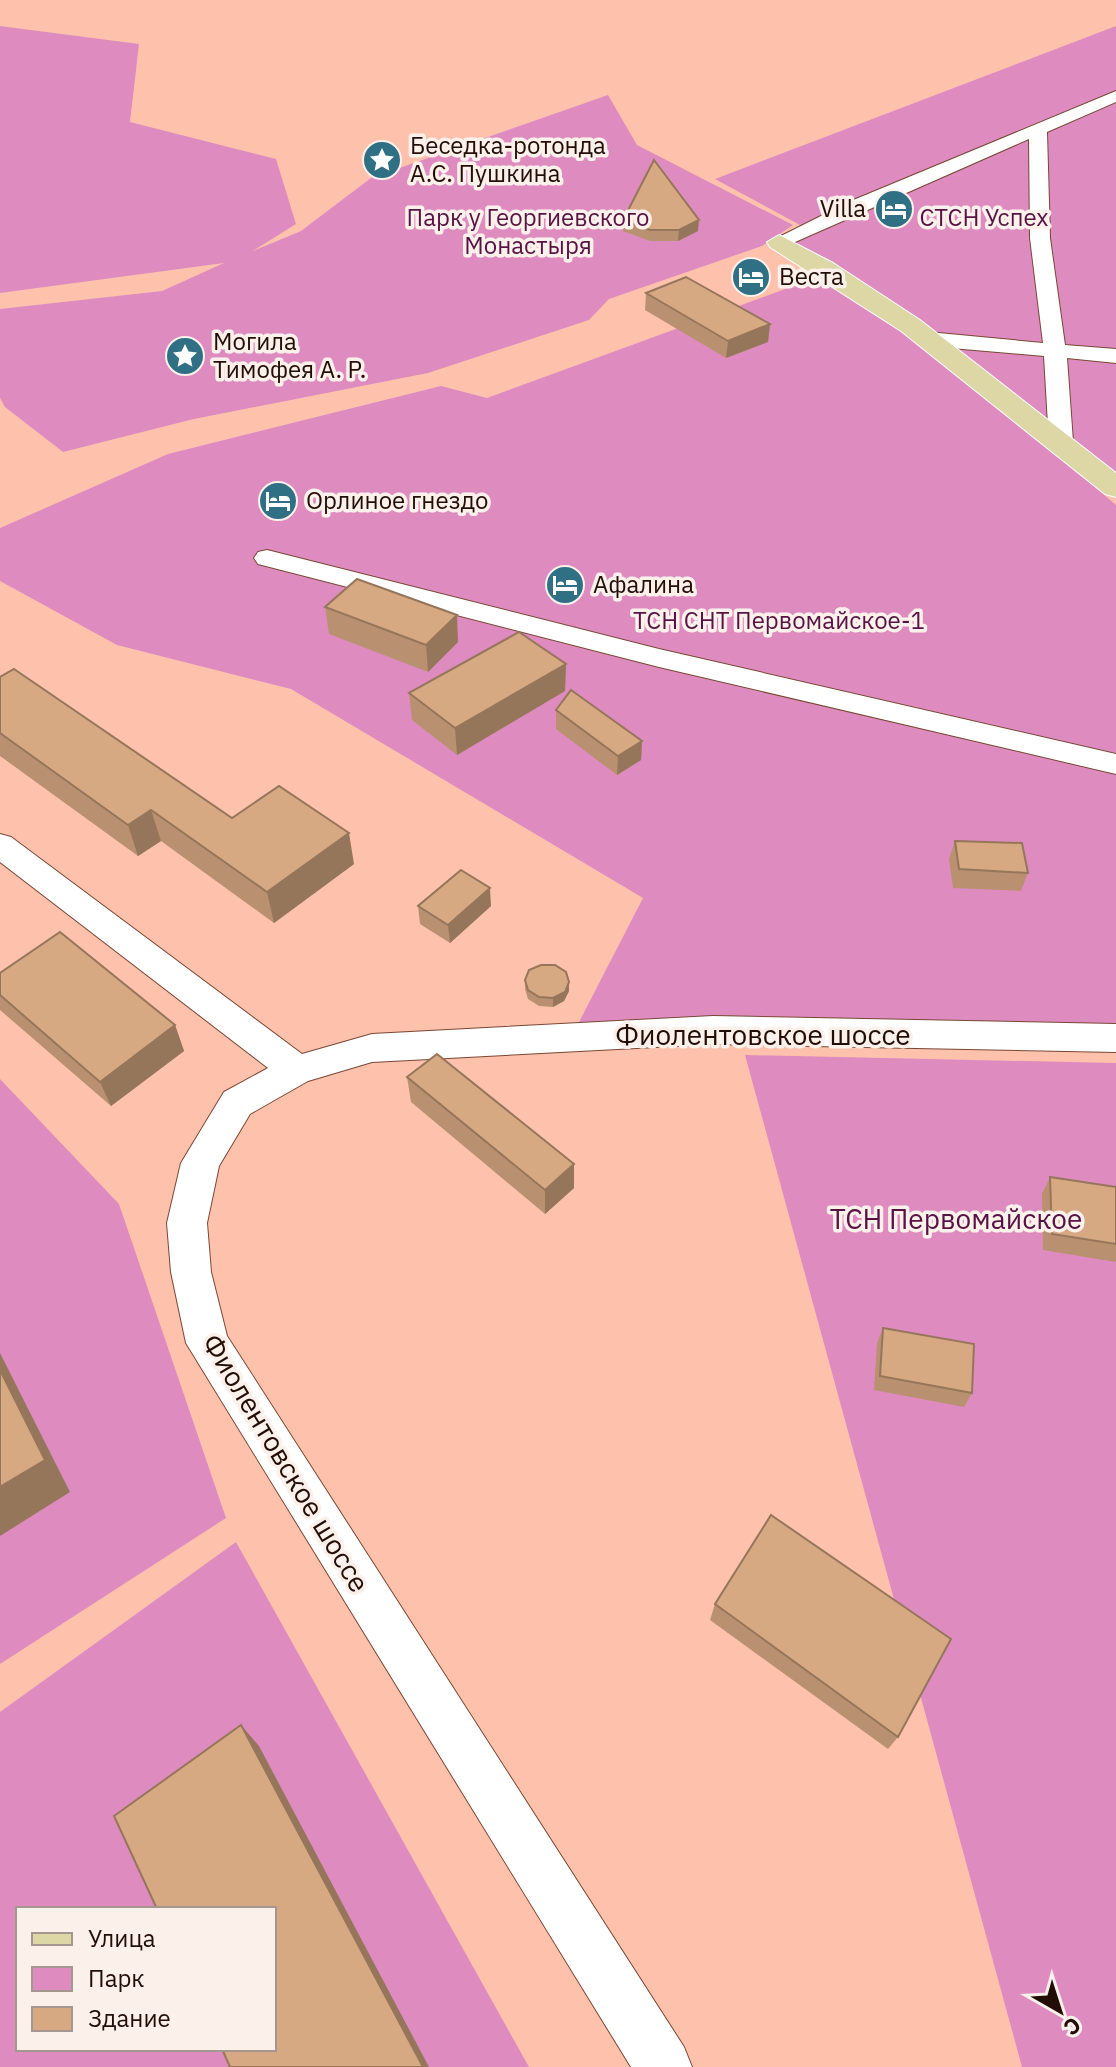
<svg xmlns="http://www.w3.org/2000/svg" width="1116" height="2067" font-family="'IBM Plex Sans',sans-serif">
<style>
.green{fill:#de8cc0;fill-rule:evenodd}
.lines{fill:none;stroke-linecap:round;stroke-linejoin:round}
.minor-casing{stroke:#794734;stroke-width:2}
.major-casing{stroke:#fff;stroke-width:2}
.minor{fill:#fff;fill-rule:evenodd}
.major{fill:#ddd7a6;fill-rule:evenodd}
.wall{fill:#b99170}
.shaded-wall{fill:#96765b}
.building{fill:#d7a982;stroke:#96765b;stroke-width:2}
.labels{text-anchor:middle;stroke-width:7;stroke-linejoin:round;paint-order:stroke}
.far-poi-label{font-size:24px;fill:#220e07;stroke:#fcf0eb;text-anchor:start}
.far-park-label{font-size:24px;fill:#561343;stroke:#fcf0eb}
.street-label{font-size:28px;fill:#220e07;stroke:#fcf0eb}
.park-label{font-size:28px;fill:#561343;stroke:#fcf0eb}
</style>
<rect width="100%" height="100%" fill="#fec2ac"/>
<g class="green">
<polygon points="0,26 139,44 130,122 276,159 296,224 253,251 301,231 371,178 608,95 637,145 793,225 762,246 609,299 589,320 428,373 194,419 63,452 5,407 0,398 0,309 162,291 224,263 0,293"/>
<polygon points="1116,26 1116,497 787,243 800,225 715,179"/>
<polygon points="826,274 925,341 1116,505 1116,1032 578,1024 643,898 291,689 117,645 0,581 0,528 168,454 441,386 487,398"/>
<polygon points="745,1055 1116,1063 1116,2067 1022,2067"/>
<polygon points="0,1079 119,1204 226,1518 0,1664"/>
<path d="M236 1542 529 2067H0V1712ZM18 1909H274V2049H18Z"/>
</g>
<g class="lines">
<g class="minor-casing">
<g id="minor">
<polygon points="1116,91 1116,102 1047,132 1050,238 1065,345 1116,349 1116,363 1067,358 1073,442 1070,447 1052,447 1049,442 1044,356 928,346 917,339 928,332 1043,343 1030,238 1029,139 786,246 779,248 769,242 851,201"/>
<polygon points="267,550 659,649 1116,754 1116,774 659,667 258,564 254,558 258,552"/>
<polygon points="0,834 11,837 302,1054 372,1034 713,1016 1116,1024 1116,1052 713,1044 372,1062 308,1081 250,1114 219,1166 207,1223 211,1272 227,1336 684,2047 692,2067 631,2067 186,1343 171,1272 167,1223 181,1163 224,1092 268,1068 0,862"/>
</g>
</g>
<g class="major-casing">
<polygon id="major" points="779,235 833,263 920,320 1116,473 1116,497 1105,494 901,331 770,247 767,242"/>
</g>
<use href="#minor" class="minor"/>
<use href="#major" class="major"/>
</g>
<g class="wall">
<polygon points="623,220 698,231 678,241 650,241 623,231"/>
<polygon points="646,293 770,324 768,342 726,358 645,310"/>
<polygon points="325,607 458,642 428,672 329,634"/>
<polygon points="566,664 565,691 457,755 412,720 409,693"/>
<polygon points="0,677 232,818 354,864 274,923 161,841 138,856 0,756"/>
<polygon points="556,710 642,741 641,760 617,775 556,729"/>
<polygon points="955,841 1028,873 1021,891 953,888 949,859"/>
<polygon points="418,906 491,906 450,943 420,924"/>
<polygon points="0,973 175,1025 184,1051 111,1106 0,1010"/>
<polygon points="525,980 569,982 569,991 564,1001 553,1007 539,1006 528,999 525,989"/>
<polygon points="407,1077 574,1188 545,1214 411,1102"/>
<polygon points="1050,1177 1116,1187 1116,1262 1043,1250 1042,1194"/>
<polygon points="883,1328 972,1393 964,1407 874,1390 877,1343"/>
<polygon points="715,1604 898,1737 888,1749 710,1620"/>
</g>
<g class="shaded-wall">
<polygon points="699,220 698,231 678,241 679,230"/>
<polygon points="770,324 768,342 726,358 728,341"/>
<polygon points="457,615 458,642 428,672 426,645"/>
<polygon points="566,664 565,691 457,755 455,728"/>
<polygon points="642,741 641,760 617,775 618,756"/>
<polygon points="151,810 161,841 138,856 128,825"/>
<polygon points="349,833 354,864 274,923 267,892"/>
<polygon points="490,888 491,906 450,943 448,925"/>
<polygon points="569,982 569,991 564,1001 553,1007 553,998"/>
<polygon points="175,1025 184,1051 111,1106 100,1082"/>
<polygon points="574,1164 574,1188 545,1214 545,1190"/>
<polygon points="0,1353 70,1492 0,1536"/>
<polygon points="241,1725 259,1746 429,2067 423,2067"/>
</g>
<g class="building">
<polygon points="654,160 699,220 679,230 650,230 623,220"/>
<polygon points="686,277 770,324 728,341 646,293"/>
<polygon points="357,579 457,615 426,645 325,607"/>
<polygon points="519,632 566,664 455,728 409,693"/>
<polygon points="14,669 232,818 279,786 349,833 267,892 151,810 128,825 0,733 0,677"/>
<polygon points="571,690 642,741 618,756 556,710"/>
<polygon points="955,841 1022,843 1028,873 959,869"/>
<polygon points="461,870 490,888 448,925 418,906"/>
<polygon points="60,932 175,1025 100,1082 0,995 0,973"/>
<polygon points="541,965 555,965 566,972 569,982 565,992 553,998 539,997 528,990 525,980 529,970"/>
<polygon points="437,1054 574,1164 545,1190 407,1077"/>
<polygon points="1050,1177 1116,1187 1116,1244 1052,1234"/>
<polygon points="883,1328 974,1344 972,1393 880,1376"/>
<polygon points="0,1370 45,1460 0,1487"/>
<polygon points="771,1515 951,1639 898,1737 715,1604"/>
<polygon points="241,1725 423,2067 230,2067 222,2049 274,2049 274,1909 157,1909 114,1816"/>
</g>
<defs>
<g id="sight-disc" transform="scale(2)"><circle r="9.5" fill="#307084" stroke="#fcf0eb"/><path d="M0-6L1.8-2.2L6-1.7L2.9 1.2L3.7 5.4L0 3.3L-3.7 5.4L-2.9 1.2L-6-1.7L-1.8-2.2Z" fill="#fff"/></g>
<g id="hotel-disc" transform="scale(2)"><circle r="9.5" fill="#307084" stroke="#fcf0eb"/><path d="M-6-4.5h1.5V1H6V5H4.5V3h-9V5H-6ZM-4 0a1.8 1.8 0 1 1 3.6 0ZM.5 0V-2.5h3Q6-2.5 6 0Z" fill="#fff"/></g>
</defs>
<g fill-rule="evenodd">
<use href="#sight-disc" x="382" y="160"/>
<use href="#hotel-disc" x="894" y="209"/>
<use href="#hotel-disc" x="751" y="277"/>
<use href="#sight-disc" x="185" y="356"/>
<use href="#hotel-disc" x="278" y="501"/>
<use href="#hotel-disc" x="565" y="585"/>
</g>
<g class="labels">
<g class="far-poi-label">
<text x="410" y="154">Беседка-ротонда<tspan x="410" dy="28">А.С. Пушкина</tspan></text>
<text x="866" y="217" text-anchor="end">Villa</text>
<text x="779" y="285">Веста</text>
<text x="213" y="350">Могила<tspan x="213" dy="28">Тимофея А. Р.</tspan></text>
<text x="306" y="509">Орлиное гнездо</text>
<text x="593" y="593">Афалина</text>
</g>
<g class="far-park-label">
<text x="528" y="226">Парк у Георгиевского<tspan x="528" dy="28">Монастыря</tspan></text>
<text x="984" y="226">СТСН Успех</text>
<text x="779" y="629">ТСН СНТ Первомайское-1</text>
</g>
<g class="street-label">
<text x="763" y="1045">Фиолентовское шоссе</text>
<text transform="translate(286 1463) rotate(59)" y="10">Фиолентовское шоссе</text>
</g>
<g class="park-label">
<text x="956" y="1229">ТСН Первомайское</text>
</g>
</g>
<rect x="16" y="1907" width="260" height="144" fill="#fcf0eb" stroke="#a59690" stroke-width="2"/>
<rect x="32" y="1933" width="40" height="12" fill="#ddd7a6" stroke="#a59690" stroke-width="2"/>
<text x="88" y="1947" font-size="24" fill="#220e07">Улица</text>
<rect x="32" y="1967" width="40" height="24" fill="#de8cc0" stroke="#a59690" stroke-width="2"/>
<text x="88" y="1987" font-size="24" fill="#220e07">Парк</text>
<rect x="32" y="2007" width="40" height="24" fill="#d7a982" stroke="#a59690" stroke-width="2"/>
<text x="88" y="2027" font-size="24" fill="#220e07">Здание</text>
<g transform="translate(1060 2011) rotate(141)" stroke="#fcf0eb" stroke-width="6" paint-order="stroke">
<path d="M0-6L14 30L0 20L-14 30Z" fill="#220e07"/>
<text y="-12" font-size="22" font-weight="bold" text-anchor="middle" fill="#220e07">С</text>
</g>
</svg>
